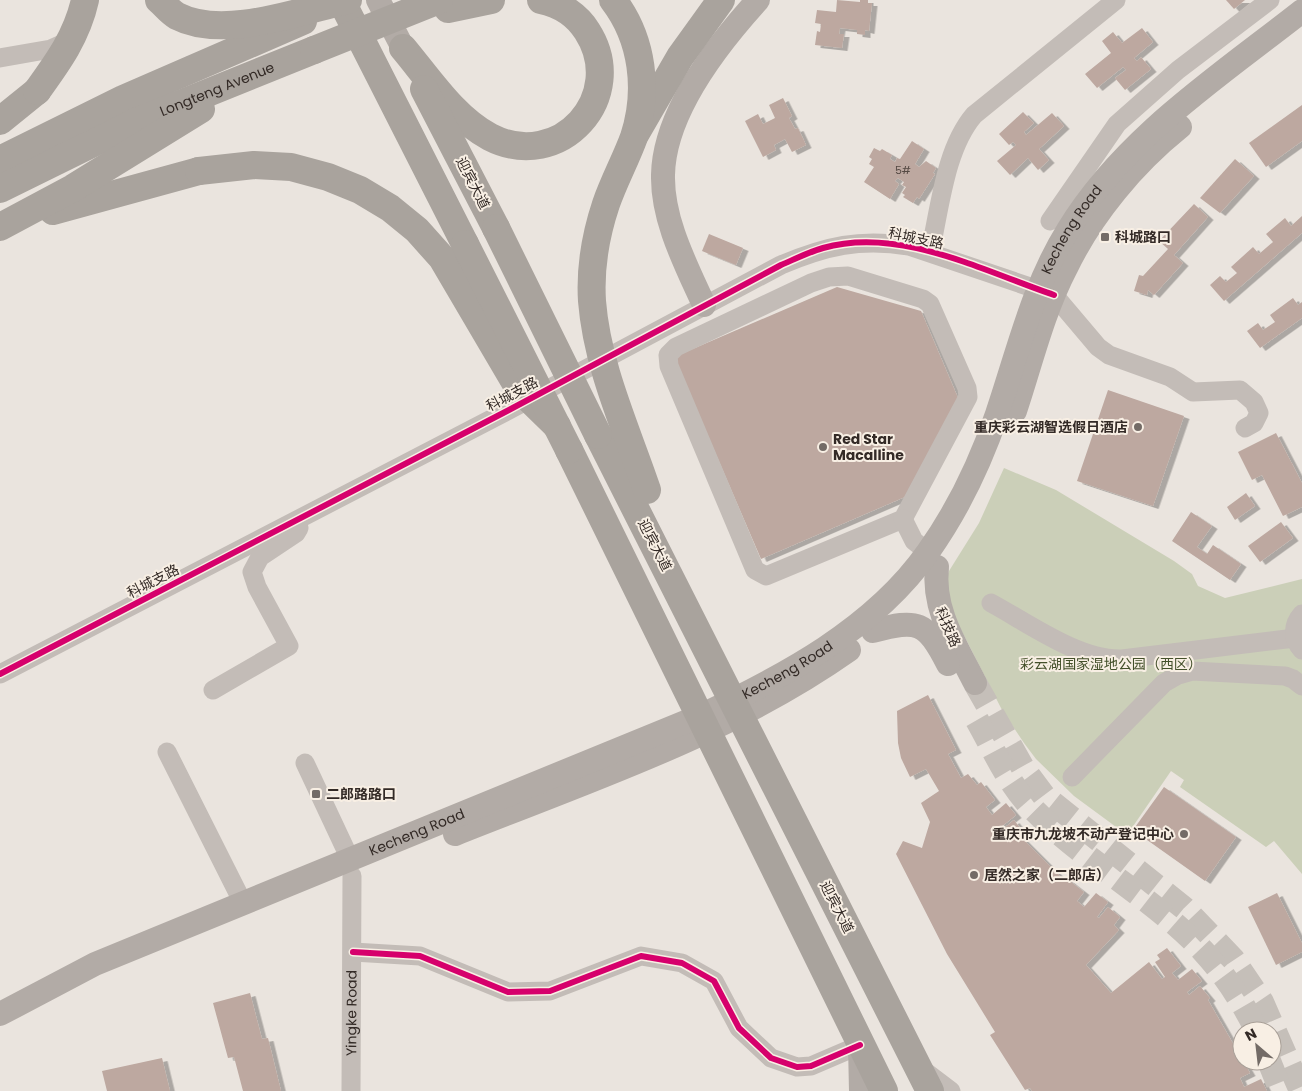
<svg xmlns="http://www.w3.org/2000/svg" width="1302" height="1091" font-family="Poppins,'Noto Sans SC',sans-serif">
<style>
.green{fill:#cbcfb8}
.building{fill:#bda8a0;filter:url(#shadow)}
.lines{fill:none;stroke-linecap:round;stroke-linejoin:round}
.major-tunnel{stroke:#c5bfb9;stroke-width:24;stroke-dasharray:24 12;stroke-linecap:butt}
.minor{stroke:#c3bcb7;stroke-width:19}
.major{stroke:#b2aba6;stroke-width:24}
.highway{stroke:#a9a39d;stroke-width:28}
.highway-bridge{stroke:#a9a39d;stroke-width:28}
.cycleway-casing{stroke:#f8efe4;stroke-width:9}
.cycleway{stroke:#d6006c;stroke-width:6}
.poi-dot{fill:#736b66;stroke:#f8efe4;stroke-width:2}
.labels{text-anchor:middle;stroke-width:4;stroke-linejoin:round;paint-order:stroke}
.number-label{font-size:11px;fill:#564a44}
.street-label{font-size:14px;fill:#332a26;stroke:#f8efe4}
.poi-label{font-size:14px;font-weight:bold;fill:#332a26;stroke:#f8efe4;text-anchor:start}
.park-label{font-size:14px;fill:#43502a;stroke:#f8efe4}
</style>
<defs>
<filter id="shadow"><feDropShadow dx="5.5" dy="3" stdDeviation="0" flood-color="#0004"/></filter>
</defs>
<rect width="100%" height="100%" fill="#eae4de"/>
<polygon class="green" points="1004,468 1056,490 1174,561 1192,574 1198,586 1225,598 1302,579 1302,874 1274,841 1266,847 1180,787 1184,780 1171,771 1127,835 1074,796 1036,759 1024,743 1002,710 949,606 945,582 949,571 979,523"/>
<g class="building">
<polygon points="837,0 860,2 860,0 868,0 868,3 872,3 869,31 865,30 865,35 857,34 857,30 840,28 839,34 844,34 842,48 815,45 817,31 820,32 821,24 815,23 817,10 836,12"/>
<polygon points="1226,0 1245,0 1234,9"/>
<polygon points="1142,28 1153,42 1134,58 1137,61 1141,57 1151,69 1125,90 1115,78 1126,70 1123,67 1097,88 1085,74 1111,53 1102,41 1113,32 1122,43"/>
<polygon points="783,98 792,116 789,118 795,129 798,128 806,145 792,152 785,139 774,145 776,150 763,157 745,121 758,114 763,124 775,118 769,105"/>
<polygon points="1302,105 1302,141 1266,167 1249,143"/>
<polygon points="1023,112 1034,123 1024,132 1026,135 1052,113 1064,126 1039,149 1049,160 1038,170 1028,158 1010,175 997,161 1016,145 1013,142 1009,145 999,134"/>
<polygon points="912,141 924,149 915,164 919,167 926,161 936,168 933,173 935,174 919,199 917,197 913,203 903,197 905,195 902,193 906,187 902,185 904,182 898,178 895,181 899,184 890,199 864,182 874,167 869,164 872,159 869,157 874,148 880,151 882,149 892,155 890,159 895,162 897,158 900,159"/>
<polygon points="1235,159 1254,176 1220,213 1200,198"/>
<polygon points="1194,204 1208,217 1174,255 1183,263 1154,295 1148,290 1147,295 1134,291 1139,275 1143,276 1168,249 1159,241"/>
<polygon points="1302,216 1302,233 1224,301 1210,285 1220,276 1226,282 1237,273 1231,267 1253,247 1259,254 1273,242 1266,234 1285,218 1291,226"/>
<polygon points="709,234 743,248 736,265 702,251"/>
<polygon points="837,287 921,311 958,398 907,496 761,559 674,357"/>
<polygon points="1293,298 1298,305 1302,302 1302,318 1260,348 1247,331 1258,323 1263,330 1275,322 1270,315"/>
<polygon points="1108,390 1184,416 1153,506 1077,481"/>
<polygon points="1276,433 1302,483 1302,507 1283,516 1262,475 1252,480 1238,452"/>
<polygon points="1246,493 1255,506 1235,520 1227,507"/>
<polygon points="1191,512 1212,526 1197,547 1207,554 1213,545 1241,564 1230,580 1172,541"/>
<polygon points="1281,522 1293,538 1260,562 1248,546"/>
<polygon points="928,695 956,750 948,754 961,778 968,774 977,785 981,782 995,800 986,807 992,815 1006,803 1016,815 1001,827 1003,829 1014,820 1024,833 1020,836 1064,880 1066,878 1084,892 1077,901 1084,907 1096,893 1108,902 1097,917 1099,918 1108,907 1120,917 1114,925 1119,930 1086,965 1111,993 1149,962 1162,979 1165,977 1155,962 1160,959 1157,955 1167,948 1181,966 1172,973 1178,980 1192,969 1202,981 1187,992 1189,995 1200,986 1210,998 1208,1000 1250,1073 1240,1078 1244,1087 1261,1079 1267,1091 1032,1091 1030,1088 1025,1090 990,1035 995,1032 947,954 896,854 903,841 922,848 930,822 921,803 939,791 926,769 910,777 901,758 898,743 897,711"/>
<polygon points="1164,787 1236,837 1205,881 1133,830"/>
<polygon points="1277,893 1302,943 1302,952 1276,965 1248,907"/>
<polygon points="250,993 262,1039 268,1038 281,1091 243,1091 234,1057 228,1058 213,1003"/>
<polygon points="162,1058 170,1091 107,1091 102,1071"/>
</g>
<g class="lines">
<g class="major-tunnel">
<polyline points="975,683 1023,768 1044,796 1184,908 1233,959 1262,1002 1301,1091"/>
<path d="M977 720C994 750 1008 784 1033 809 1085 862 1154 898 1204 952 1226 976 1243 1003 1257 1031"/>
<polyline points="1269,1061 1281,1091"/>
</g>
<g class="minor">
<polyline points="0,58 51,49 71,40"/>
<polyline points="1050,221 1117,124 1178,70 1270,0"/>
<path d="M930 252C940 208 945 149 974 115L1116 0"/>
<polygon points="848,276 923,299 930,304 967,388 968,397 903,519 766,576 755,570 669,366 668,355 676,347 811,283 829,277"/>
<polyline points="903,519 914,541 928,552"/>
<path d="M991 603C1028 623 1080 661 1122 659L1295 638"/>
<path d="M1302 614C1292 625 1292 639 1302 650"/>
<path d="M0 674 507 411 781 265C826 246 860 238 909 246L1054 295 1098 347 1109 355 1170 377 1193 392 1240 390 1254 402 1259 413 1254 423 1245 428"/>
<polyline points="213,690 289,646 257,587 252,572 260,557 296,533 299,528"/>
<polyline points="167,752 243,903"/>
<polyline points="305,763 350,859"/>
<polyline points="1072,777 1164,683 1178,675 1192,671 1285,676 1293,679 1302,686"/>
<polyline points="353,952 420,956 508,992 550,991 641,956 682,963 714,981 739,1028 771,1058 797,1067 811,1066 860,1045"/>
<polyline points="922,1069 951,1091"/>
<path id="s1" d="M351 1091 352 876"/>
</g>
<g class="major">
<polyline points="378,0 403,48"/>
<path d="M704 305C686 265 662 220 663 175 664 112 718 44 758 0"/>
<path d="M1015 411C1031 363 1043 312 1066 268 1092 214 1134 164 1180 127"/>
<path d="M937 567C932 610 956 645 975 683"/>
<path d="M873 631C918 619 926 621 948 664"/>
<path d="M455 834C590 780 730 734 849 650"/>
<path id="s2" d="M0 1014 95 964 700 716C783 677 874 629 928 552 957 511 981 461 997 414 1018 352 1033 286 1068 230 1125 137 1218 77 1302 11"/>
<polyline points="860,1045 861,1091"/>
</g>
<g class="highway">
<polyline points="341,0 465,244"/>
<polyline points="448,9 491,0"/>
<path d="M403 48C429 79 454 118 490 137 560 173 629 96 587 31 577 15 560 4 541 0"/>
<polyline points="424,89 496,228"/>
<polyline points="0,121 37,91"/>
<polyline points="636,133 680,57 721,0"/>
<polyline points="0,160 123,99 303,21"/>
<path id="s3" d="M0 189 138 121 314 50"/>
<polyline points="53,211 199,171"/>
<polyline points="0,227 73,188 201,109"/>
<polyline points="598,435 930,1091"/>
<polyline points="569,450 884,1091"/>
</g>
<g class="highway-bridge">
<path d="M159 0C165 5 170 12 177 16 223 40 300 11 348 0"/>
<path d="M613 0C643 39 649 91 634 137 626 159 614 181 606 204 596 234 590 269 592 301 597 366 626 428 647 490"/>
<polyline points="314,50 439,0"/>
<path d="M37 91C58 62 77 36 85 0"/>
<polyline points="199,171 254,165 291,167 328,177 360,190 390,208 417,230 442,258 519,389 557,426"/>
<polyline points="496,228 598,435"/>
<polyline points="465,244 569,450"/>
</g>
<g class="cycleway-casing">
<g id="cycleway">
<path d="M0 674 507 411 781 265C795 259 809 252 823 248 899 226 983 271 1054 295"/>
<polyline points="353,952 420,956 508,992 550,991 641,956 682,963 714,981 739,1028 771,1058 797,1067 811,1066 860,1045"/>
</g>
</g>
<use href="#cycleway" class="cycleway"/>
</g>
<g class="poi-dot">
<rect x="1100" y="232" width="10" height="10" rx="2.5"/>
<circle cx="1138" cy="427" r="5"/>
<circle cx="823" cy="447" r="5"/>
<rect x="311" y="789" width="10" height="10" rx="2.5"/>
<circle cx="1184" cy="834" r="5"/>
<circle cx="974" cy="875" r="5"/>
</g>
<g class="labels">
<g class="number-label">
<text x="903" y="174">5#</text>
</g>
<g class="street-label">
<text dy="5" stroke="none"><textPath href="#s3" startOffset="239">Longteng Avenue</textPath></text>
<text transform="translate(473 183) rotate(63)" y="5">迎宾大道</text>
<text dy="5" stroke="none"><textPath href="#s2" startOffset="1400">Kecheng Road</textPath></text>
<text transform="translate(916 238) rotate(12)" y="5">科城支路</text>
<text transform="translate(512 394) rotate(-28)" y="5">科城支路</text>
<text transform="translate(655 545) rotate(63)" y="5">迎宾大道</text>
<text transform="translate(153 581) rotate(-27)" y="5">科城支路</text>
<text transform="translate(948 627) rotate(66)" y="5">科技路</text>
<text dy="5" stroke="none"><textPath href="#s2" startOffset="860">Kecheng Road</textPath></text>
<text dy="5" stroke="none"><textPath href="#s2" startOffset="455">Kecheng Road</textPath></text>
<text transform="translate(837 907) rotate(63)" y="5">迎宾大道</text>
<text dy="5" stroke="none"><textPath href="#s1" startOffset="78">Yingke Road</textPath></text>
</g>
<g class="poi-label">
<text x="1115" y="242">科城路口</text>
<text x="1128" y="432" text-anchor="end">重庆彩云湖智选假日酒店</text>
<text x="833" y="444">Red Star<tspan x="833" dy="16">Macalline</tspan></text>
<text x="326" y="799">二郎路路口</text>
<text x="1174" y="839" text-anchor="end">重庆市九龙坡不动产登记中心</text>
<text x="984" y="880">居然之家（二郎店）</text>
</g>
<g class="park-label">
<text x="1111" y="669">彩云湖国家湿地公园（西区）</text>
</g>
</g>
<g transform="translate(1257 1046) rotate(332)"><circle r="24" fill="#f8efe4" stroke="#a9a098"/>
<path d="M0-4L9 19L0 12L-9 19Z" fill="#736b66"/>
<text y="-8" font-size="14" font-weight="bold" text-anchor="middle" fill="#332a26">N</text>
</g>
</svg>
